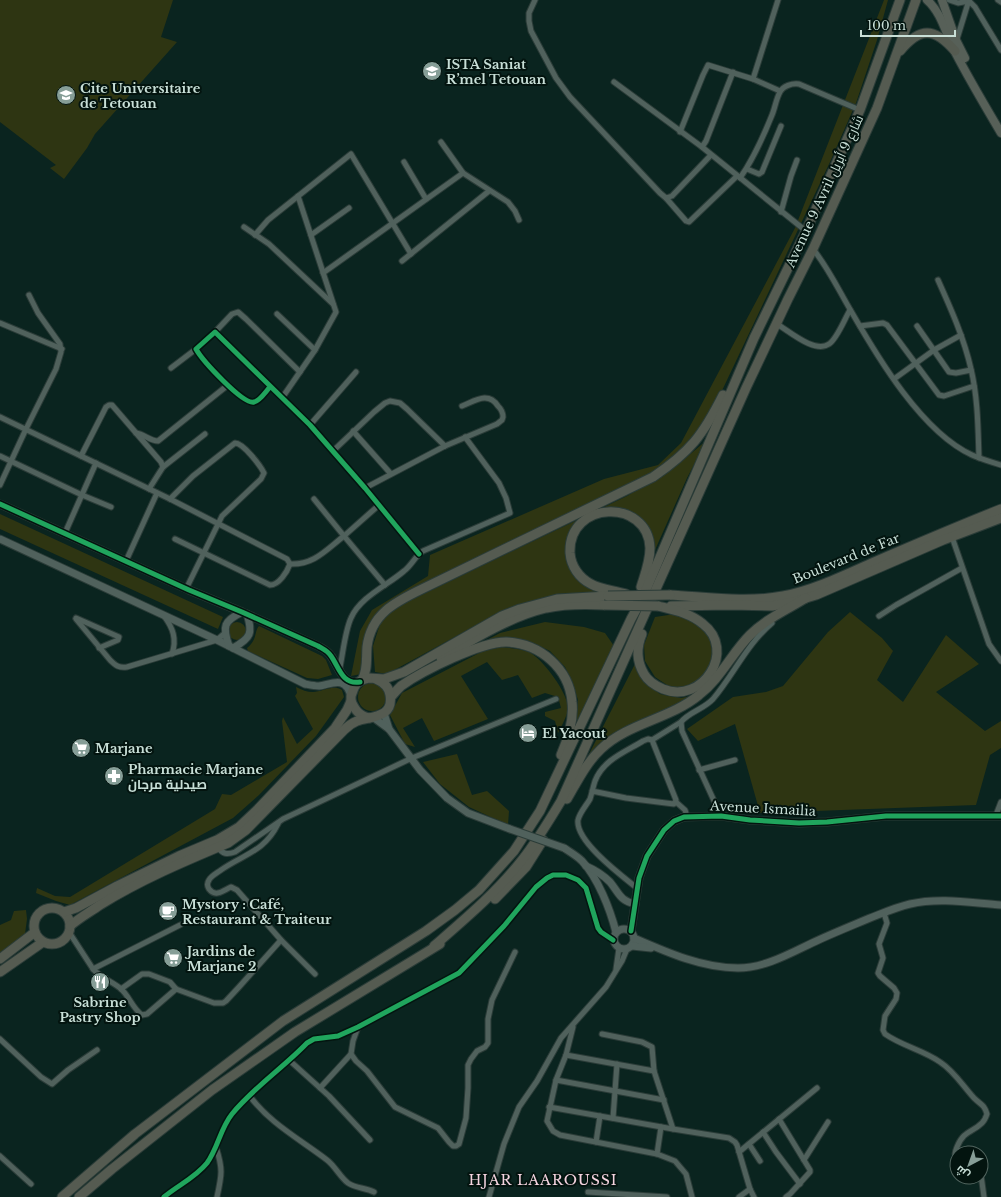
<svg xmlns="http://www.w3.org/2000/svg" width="1001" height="1197" font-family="'Libre Baskerville',Cairo,serif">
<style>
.green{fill:#2e3512}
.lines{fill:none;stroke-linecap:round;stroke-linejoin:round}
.street-casing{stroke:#2b3c38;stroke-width:7}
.secondary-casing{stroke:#2b3c38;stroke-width:9}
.primary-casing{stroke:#2b3c38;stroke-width:10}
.highway-casing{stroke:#2b3c38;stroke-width:11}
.street{stroke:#50615c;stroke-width:5}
.secondary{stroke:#50615c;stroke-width:7}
.primary{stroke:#576058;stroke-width:8}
.highway{stroke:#555b51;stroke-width:9}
.secondary-bridge-casing{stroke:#2b3c38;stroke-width:9;stroke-linecap:butt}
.highway-bridge-casing{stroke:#2b3c38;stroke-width:11;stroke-linecap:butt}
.secondary-bridge{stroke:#50615c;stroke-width:7}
.highway-bridge{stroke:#555b51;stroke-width:9}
.cycleway-casing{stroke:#03140f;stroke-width:8}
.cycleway{stroke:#20a55d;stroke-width:5}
.labels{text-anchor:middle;stroke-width:4;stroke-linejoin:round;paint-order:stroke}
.poi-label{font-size:13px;font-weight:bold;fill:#c8dfd7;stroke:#03140f;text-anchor:start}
.street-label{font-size:13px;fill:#c8dfd7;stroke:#03140f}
.neighbourhood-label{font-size:14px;letter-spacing:1px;fill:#f5d4e0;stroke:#03140f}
</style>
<rect width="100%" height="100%" fill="#0a241f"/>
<g class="green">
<polygon points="0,0 173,0 161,37 177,42 95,134 87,148 64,179 50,168 56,165 0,122"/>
<polygon points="884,0 888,0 877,40 856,103 830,162 710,416 697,433 670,460 632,486 382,612 361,674 351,676 360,631 372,610 428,576 430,555 604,479 658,465 681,443 795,228"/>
<path d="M707 440 687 478 655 550C653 538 650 529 642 519 633 507 605 505 593 514 588 517 576 538 572 544L575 567 601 592 557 594 508 608 387 674 375 672 373 646 380 624 388 614 407 602 627 496 676 466Z"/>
<polygon points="0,514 223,617 218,629 0,529"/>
<polygon points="850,612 882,638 893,651 877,680 903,702 946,635 979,664 936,692 985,731 1001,721 1001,748 990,755 976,805 760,813 735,724 698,741 687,729 733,697 766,692 783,686 828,632"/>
<polygon points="675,614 693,622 706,630 712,639 714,652 712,664 698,682 685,687 670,687 655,677 645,661 644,645 655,617"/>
<circle cx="237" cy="631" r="9"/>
<polygon points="545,622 584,627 605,633 614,646 575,726 578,700 572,681 565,667 550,651 529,641 507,638 483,642 500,633"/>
<path d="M259 626 322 656 326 660 332 675 318 679 307 678 248 651 247 648C258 639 254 631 259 626Z"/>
<path d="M502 647C510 648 521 649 529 652 542 658 570 695 568 710 567 715 561 728 558 733L555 721 545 716V712L561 708 558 697 545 693 532 698 518 675 502 680 487 662 461 676 488 719 434 741 422 718 403 728 415 747 405 744 390 715 402 693 483 651Z"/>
<polygon points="635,664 641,678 660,694 681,698 696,695 640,722 586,760"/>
<circle cx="372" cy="697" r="14"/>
<path d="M296 687C302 690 307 692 313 692 322 692 333 684 342 690L344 697 316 736 259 795 233 818 70 905 56 901 36 893 37 888 55 896 70 897 215 809 222 794 231 795 287 762 282 721 283 717 297 744 313 729 295 696 297 693Z"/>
<polygon points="457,754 472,795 487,791 509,811 508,825 469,807 440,784 423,762"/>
<polygon points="26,910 27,919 25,934 0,953 0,925 11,920 14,911"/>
</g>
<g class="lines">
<g class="street-casing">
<g id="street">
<polyline points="535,0 529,13 529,21 531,31 556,78 570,97 660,193 666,198 672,196 711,155"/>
<polyline points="949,0 958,3 969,1"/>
<polyline points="998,0 1001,2"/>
<polyline points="969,1 975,7 1001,50"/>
<polyline points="957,39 969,0"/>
<polyline points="753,79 778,0"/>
<polyline points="614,82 702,147 806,231"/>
<polyline points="680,132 703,75 708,65 753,79 780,91"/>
<polyline points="441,142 463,173 508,202 515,211 519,220"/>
<polyline points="702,147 706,141 733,72"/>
<polyline points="404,162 426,199"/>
<polyline points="747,169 759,174 762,172 781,126"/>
<path d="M740 178C752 161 764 135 772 115 775 108 776 99 780 92 783 86 792 83 799 84L860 110"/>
<polyline points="666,198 686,221 689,222 737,176"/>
<polyline points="781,212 791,176 797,160"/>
<polyline points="244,227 269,244 333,304"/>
<polyline points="255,235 268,220 351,154 411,254"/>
<polyline points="311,235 349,208"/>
<path d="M813 249C829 269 838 289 851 311 878 358 922 432 972 455 981 459 991 462 1001 465"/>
<polyline points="402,261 489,191"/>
<polyline points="323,273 463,173"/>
<path d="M938 280C951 309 964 338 971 369 978 398 978 429 979 458"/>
<polyline points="277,314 315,350"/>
<polyline points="0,323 62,349"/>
<path d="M777 324C789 331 815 354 829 344 837 339 845 318 850 310"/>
<polyline points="860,326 883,323 887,325 939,395 944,396 974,386"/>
<polyline points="917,326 949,372 956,373 971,370"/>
<polyline points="215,332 232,314 238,312 246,319 300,372"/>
<polyline points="171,368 196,349"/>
<polyline points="894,379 934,350 961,335"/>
<path d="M270 387C266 391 260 401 254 402 243 405 202 360 196 349L215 332 310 425 365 488 419 554"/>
<polyline points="282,398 315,350 336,312 298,196"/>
<polyline points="0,417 81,456 106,407 109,405 112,405 161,462 163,467"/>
<polyline points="310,425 356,372"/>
<polyline points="353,431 391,474"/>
<path d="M136 433C144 434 150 441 158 441L228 385"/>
<polyline points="333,451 374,412 385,403 390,401 400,403 407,409 445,446"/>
<polyline points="0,456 82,495 111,507"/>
<path d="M81 456 170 499 287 559 290 564C287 572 279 585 270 585L175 539"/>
<polyline points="0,485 26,429 56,369 61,352 60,344 38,313 29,295"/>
<path d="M365 488 445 446 497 424 502 420 503 417C503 413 501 409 498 406 488 391 475 401 462 406"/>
<polyline points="149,489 163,467 205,434"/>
<path d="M170 499 193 476 235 443C243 443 260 465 264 473L261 479 222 516 186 589"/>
<polyline points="314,499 344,536 379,505"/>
<polyline points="65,533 96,463"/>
<polyline points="952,537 989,644 1001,661"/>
<polyline points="126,561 157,493"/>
<path d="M290 564C314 565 326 550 344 536L385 585"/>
<path d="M164 616C173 628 177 639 172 654"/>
<polyline points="879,616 896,605 962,568"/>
<polyline points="76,618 119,637 118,640 99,648"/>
<path d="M76 619 110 660C116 666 119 668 127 667L217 640 225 633"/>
<path d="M340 672V667C343 653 345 631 351 618 360 597 388 585 404 571 412 565 415 556 423 551L510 513 506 498 499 483 465 437"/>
<polyline points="652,740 681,722"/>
<polyline points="699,770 735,760"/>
<path d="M592 791 626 798 674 804 676 800 652 740 648 739 643 741C625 752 603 760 595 781 593 787 592 793 590 799 586 806 580 812 578 820 575 841 622 876 637 888"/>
<polyline points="676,802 685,810 687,816"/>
<polyline points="996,815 1001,802"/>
<path d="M721 816 682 731 681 722C689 712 704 709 713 699 734 674 747 644 772 623"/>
<path d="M278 824C264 852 244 854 221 870 217 873 211 876 209 880 207 883 207 886 209 889 216 898 224 890 231 887L237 890 281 940 315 974"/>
<path d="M217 847C223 854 227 855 235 852L283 819 317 803 412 758 556 699"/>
<path d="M884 913 887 923 879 944 883 958 878 973 880 976 894 988 897 993 896 999 885 1016 883 1030 885 1034C902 1046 923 1050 940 1062 954 1071 963 1086 974 1098 981 1105 984 1104 987 1114 986 1117 985 1120 982 1123 972 1133 964 1130 957 1147 955 1152 954 1155 957 1159"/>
<path d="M69 932 93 969C100 977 111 981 120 988 129 995 132 1008 142 1015L147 1014 176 989"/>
<polyline points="93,969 180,925"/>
<polyline points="616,969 619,948"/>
<polyline points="121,989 142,974 149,974 170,982 176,989 214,1003 223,1003 226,1001 239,987 281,940"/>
<polyline points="358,1027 353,1041 351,1054 356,1061 367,1071 395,1107 438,1128 449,1142 453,1146 456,1146 459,1144 466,1118 468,1088 468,1065 471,1059 477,1051 485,1047 488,1043 488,1019 492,1000 515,952"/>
<polyline points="573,1027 566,1055 556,1080 547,1121 553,1131 560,1135 657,1154 675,1161 686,1174 692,1197"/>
<polyline points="602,1034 642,1042 652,1047 654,1071 673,1129"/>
<polyline points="0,1039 41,1077 52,1084 68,1070 97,1050"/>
<polyline points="566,1055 654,1071"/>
<polyline points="289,1060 329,1096 370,1140"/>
<polyline points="556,1080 664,1100"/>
<polyline points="320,1088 351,1054"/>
<path d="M249 1095C269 1123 301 1140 327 1160 335 1166 340 1177 348 1183 355 1188 366 1188 374 1192"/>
<polyline points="549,1107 673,1129 729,1138 735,1142 737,1145 750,1189 754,1197"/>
<polyline points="613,1118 617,1064"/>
<polyline points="779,1119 810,1170 810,1172 790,1194 786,1197"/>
<polyline points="763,1132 776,1152 800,1184"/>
<polyline points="596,1142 600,1116"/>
<polyline points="749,1144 760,1161"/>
<path d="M216 1147C223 1169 222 1174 217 1197"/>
<polyline points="739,1152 817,1088"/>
<polyline points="657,1154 661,1127"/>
<polyline points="0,1156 31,1184"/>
<polyline points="804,1160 828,1122"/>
<polyline points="981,1175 984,1197"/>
<polyline points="588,1192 667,1197"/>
<path d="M164 1197C178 1185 195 1178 207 1163 218 1148 220 1129 232 1114 254 1087 283 1068 307 1043L314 1039 338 1036 358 1027 459 973 504 926 536 887 547 878 553 875H566L578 880 586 888 598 928 601 932 613 940"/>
<polyline points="489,1197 504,1144 519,1107 537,1081 561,1038 606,987 622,961 627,949"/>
<polyline points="739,1197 750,1189"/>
</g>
</g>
<g class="secondary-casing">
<g id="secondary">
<path d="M0 504 189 590 242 612 318 646C323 649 328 651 331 656 339 667 342 685 360 682"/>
<path d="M0 539 217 640 305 684C310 685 314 686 319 686 332 684 345 675 351 696"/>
<path d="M229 646C222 626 224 621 242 612"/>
<path d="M233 648C251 638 253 633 247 614"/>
<polyline points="384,713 389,729"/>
<polyline points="374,718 389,729 420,770 447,798 468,813 510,829"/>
<path d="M564 848C570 852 577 856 582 861 598 878 610 909 616 932"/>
<path d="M586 866C595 870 603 875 610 882 619 893 620 901 635 904"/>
<circle cx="624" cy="939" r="10"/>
<polyline points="631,931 639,878 647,856 664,830 674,821 684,817 721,816 750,820 799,823 827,822 886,816 1001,816"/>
<path d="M634 938C666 952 702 968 738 968 764 968 789 954 812 943 831 934 851 926 870 918 883 913 897 907 910 904 940 897 972 903 1001 905"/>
<polyline points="632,946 651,948"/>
</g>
</g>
<g class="primary-casing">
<g id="primary">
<path d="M927 0C942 13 946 35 955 52 969 79 985 106 1001 133"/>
<polyline points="942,0 956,40 965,58"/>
</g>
</g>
<g class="highway-casing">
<g id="highway">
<path d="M900 51C920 27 934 27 955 51"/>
<path d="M626 594C614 590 602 590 591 584 579 578 571 566 570 553 568 500 648 498 650 548 650 562 645 574 641 587"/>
<path d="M670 595C707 597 746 603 783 596 814 590 845 575 874 562 916 544 958 526 1001 509"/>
<polyline points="671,606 730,605 772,606 793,602 816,595 943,540 1001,518"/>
<path d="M642 634C636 648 637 662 644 674 648 681 656 686 663 689 703 705 737 650 703 624 690 613 674 610 658 606"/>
<path d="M441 658C474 639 509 617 546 608 565 604 585 604 604 605"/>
<path d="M362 680C368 670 366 658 367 647 371 614 395 602 422 589L653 477C690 452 703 435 723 395"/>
<path d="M391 697C394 693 398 689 401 686 422 671 482 641 507 642 540 644 569 668 572 702 574 719 568 739 561 755"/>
<path d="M351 701C355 710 359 716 370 718"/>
<path d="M567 799C577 782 586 763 601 749 628 723 670 719 699 695 720 679 732 653 750 635 766 619 788 609 806 598"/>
<polyline points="495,899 526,867 543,840"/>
<circle cx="52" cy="926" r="18"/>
<polyline points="64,912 76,908 117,886 179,856 217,840 239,827 257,810 335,728 347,710 351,701 351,696 354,688 357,683 362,680 369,678 384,679 404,672 502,616 520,609 557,599 608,596"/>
<path d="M70 926C79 918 90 912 100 905 140 880 185 861 228 843L246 830 344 730C348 726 352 723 357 721 371 716 394 718 390 695 389 687 383 682 376 679"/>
<path d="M434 946C465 919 497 892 522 860 537 841 549 821 561 801L746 388 788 299 813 249 877 108 916 0"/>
<polyline points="0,959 35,932"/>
<polyline points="0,972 43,942"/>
<polyline points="62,1197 135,1134 283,1021 426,931 455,910 479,890 514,851 540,811 631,619 642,599 754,338 806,231 860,110 900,0"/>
<polyline points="79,1197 112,1169 212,1090 295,1032 440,944"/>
</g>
</g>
<use href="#street" class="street"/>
<use href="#secondary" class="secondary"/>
<use href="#primary" class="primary"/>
<use href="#highway" class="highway"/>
<g class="secondary-bridge-casing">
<polyline id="secondary-bridge" points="510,829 564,848"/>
</g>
<g class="highway-bridge-casing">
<g id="highway-bridge">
<polyline points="608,596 670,595"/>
<polyline points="604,605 658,606"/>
</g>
</g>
<use href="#secondary-bridge" class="secondary-bridge"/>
<use href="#highway-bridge" class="highway-bridge"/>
<g class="cycleway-casing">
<g id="cycleway">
<path d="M270 387C266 391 260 401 254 402 243 405 202 360 196 349L215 332 310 425 365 488 419 554"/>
<path d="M0 504 189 590 242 612 318 646C323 649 328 651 331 656 339 667 342 685 360 682"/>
<polyline points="631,931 639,878 647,856 664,830 674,821 684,817 721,816 750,820 799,823 827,822 886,816 1001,816"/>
<path d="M164 1197C178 1185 195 1178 207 1163 218 1148 220 1129 232 1114 254 1087 283 1068 307 1043L314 1039 338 1036 358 1027 459 973 504 926 536 887 547 878 553 875H566L578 880 586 888 598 928 601 932 613 940"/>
</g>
</g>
<use href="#cycleway" class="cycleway"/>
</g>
<defs>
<g id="school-disc" transform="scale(1)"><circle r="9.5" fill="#869e97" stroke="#03140f"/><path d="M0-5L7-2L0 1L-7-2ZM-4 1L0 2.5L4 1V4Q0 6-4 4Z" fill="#fff"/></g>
<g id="university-disc" transform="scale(1)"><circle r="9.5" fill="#869e97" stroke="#03140f"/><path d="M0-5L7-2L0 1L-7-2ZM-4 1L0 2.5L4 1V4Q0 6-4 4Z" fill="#fff"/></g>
<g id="hotel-disc" transform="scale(1)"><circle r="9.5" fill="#869e97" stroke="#03140f"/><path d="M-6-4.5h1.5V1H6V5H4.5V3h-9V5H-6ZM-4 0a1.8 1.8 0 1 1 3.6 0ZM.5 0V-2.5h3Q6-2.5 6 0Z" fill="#fff"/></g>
<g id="supermarket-disc" transform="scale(1)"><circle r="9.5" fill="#869e97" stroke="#03140f"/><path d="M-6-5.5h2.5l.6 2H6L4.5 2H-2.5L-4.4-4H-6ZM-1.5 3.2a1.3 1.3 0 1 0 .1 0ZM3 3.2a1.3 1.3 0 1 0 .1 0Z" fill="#fff"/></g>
<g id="pharmacy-disc" transform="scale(1)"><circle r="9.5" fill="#869e97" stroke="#03140f"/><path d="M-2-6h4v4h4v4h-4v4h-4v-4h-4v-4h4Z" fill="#fff"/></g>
<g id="cafe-disc" transform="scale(1)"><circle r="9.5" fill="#869e97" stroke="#03140f"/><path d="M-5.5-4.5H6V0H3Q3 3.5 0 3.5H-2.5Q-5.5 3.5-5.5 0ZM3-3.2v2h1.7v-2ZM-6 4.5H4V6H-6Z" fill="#fff"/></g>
<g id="restaurant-disc" transform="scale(1)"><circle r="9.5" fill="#869e97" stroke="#03140f"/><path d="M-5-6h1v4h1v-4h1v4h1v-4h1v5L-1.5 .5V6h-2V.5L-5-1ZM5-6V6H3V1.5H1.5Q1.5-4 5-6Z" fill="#fff"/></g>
</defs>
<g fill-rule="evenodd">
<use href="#school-disc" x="432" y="71"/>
<use href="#university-disc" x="66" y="95"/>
<use href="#hotel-disc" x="528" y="733"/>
<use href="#supermarket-disc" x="81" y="748"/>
<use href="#pharmacy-disc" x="114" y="776"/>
<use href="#cafe-disc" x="168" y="911"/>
<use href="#supermarket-disc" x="173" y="958"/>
<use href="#restaurant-disc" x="100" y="982"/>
</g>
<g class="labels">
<g class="poi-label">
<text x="446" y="69">ISTA Saniat<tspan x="446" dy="15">R’mel Tetouan</tspan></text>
<text x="80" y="93">Cite Universitaire<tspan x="80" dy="15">de Tetouan</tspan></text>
<text x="542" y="738">El Yacout</text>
<text x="95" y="753">Marjane</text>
<text x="128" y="774">Pharmacie Marjane<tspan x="128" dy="15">صيدلية مرجان</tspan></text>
<text x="182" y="909">Mystory : Café,<tspan x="182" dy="15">Restaurant &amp; Traiteur</tspan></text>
<text x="187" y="956">Jardins de<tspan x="187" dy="15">Marjane 2</tspan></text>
<text x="100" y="1007" text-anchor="middle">Sabrine<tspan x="100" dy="15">Pastry Shop</tspan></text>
</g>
<g class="street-label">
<text transform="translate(824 191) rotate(-65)" y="5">Avenue 9 Avril شارع 9 أبريل</text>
<text transform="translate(846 558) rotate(-22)" y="5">Boulevard de Far</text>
<text transform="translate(763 808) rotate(3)" y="5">Avenue Ismailia</text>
</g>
<g class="neighbourhood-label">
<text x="543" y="1185">HJAR LAAROUSSI</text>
</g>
</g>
<g transform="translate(969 1165) rotate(221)"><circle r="19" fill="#03140f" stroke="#52655f"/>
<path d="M0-3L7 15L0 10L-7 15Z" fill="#869e97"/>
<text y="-6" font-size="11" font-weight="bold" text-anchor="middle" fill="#c8dfd7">ش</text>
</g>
<path d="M861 30v6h94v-6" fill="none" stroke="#c8dfd7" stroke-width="2"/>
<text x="867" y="30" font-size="12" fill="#c8dfd7" stroke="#03140f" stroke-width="3" paint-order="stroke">100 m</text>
</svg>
